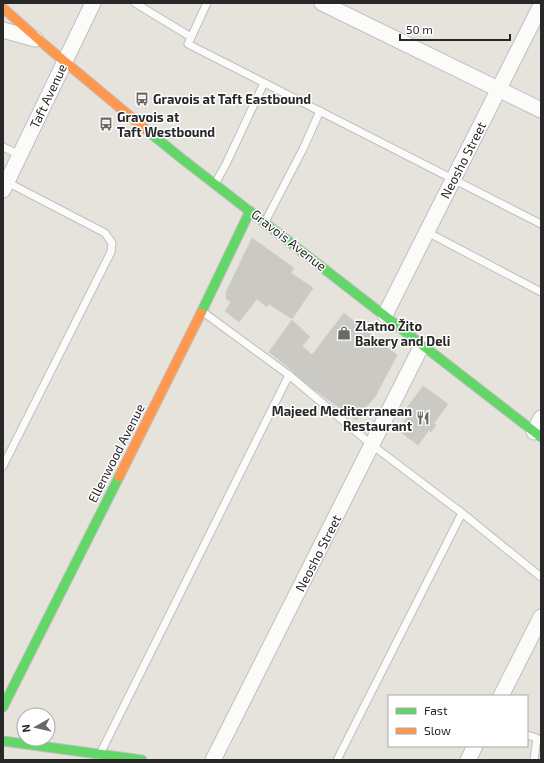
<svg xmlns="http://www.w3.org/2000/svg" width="544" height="763" font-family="'Exo 2',sans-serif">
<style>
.building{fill:#cbc9c4;stroke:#d1cec9}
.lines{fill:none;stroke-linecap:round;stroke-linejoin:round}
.lane-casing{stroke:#c0bfbf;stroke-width:9}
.street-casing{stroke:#c0bfbf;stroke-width:17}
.fast-casing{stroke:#c0bfbf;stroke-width:11}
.slow-casing{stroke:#c0bfbf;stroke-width:11}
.lane{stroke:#fbfbfa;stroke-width:7}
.street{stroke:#fbfbfa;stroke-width:15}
.fast{stroke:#63d668;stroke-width:9}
.slow{stroke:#ff974d;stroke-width:9}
.labels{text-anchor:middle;stroke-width:3;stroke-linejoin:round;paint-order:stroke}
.street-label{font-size:13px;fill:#282828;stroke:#fff}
.poi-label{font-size:13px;font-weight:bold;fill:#282828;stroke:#fff;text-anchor:start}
</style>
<rect width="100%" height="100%" fill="#e6e3dd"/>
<g class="building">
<polygon points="252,238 294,268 291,273 313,288 292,319 269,304 267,307 257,299 239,322 225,311 231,302 226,299 226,292"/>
<polygon points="344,313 397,355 375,397 362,411 362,414 356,420 293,374 294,372 269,352 292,320 310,337 302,346 312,355"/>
<polygon points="423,386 448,404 434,423 436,425 431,432 429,430 418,445 398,430 411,412 406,409"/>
</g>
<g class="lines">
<g class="lane-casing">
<g id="lane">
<polyline points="135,3 191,37"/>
<polyline points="207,3 188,44 541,224"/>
<polyline points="3,147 20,155"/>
<polyline points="216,182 226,164 264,83"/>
<polyline points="266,220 303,149 320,111"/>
<polyline points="427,232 541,292"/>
<polyline points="203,312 289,375 372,445 462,513 541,577"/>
<polyline points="3,466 111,252 112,243 105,233 7,182"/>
<polyline points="527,735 537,738 534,760"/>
<polyline points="101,752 289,375"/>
<polyline points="337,760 462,513"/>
</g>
</g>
<g class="street-casing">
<g id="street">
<polyline points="322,3 541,110"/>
<polyline points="3,30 35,39"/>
<polyline points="3,190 93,3"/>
<polyline points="385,315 541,5"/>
<polyline points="534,432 541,418"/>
<polyline points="501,696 541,617"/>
<polyline points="213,760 422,345"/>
<polyline points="468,760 475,746"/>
</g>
</g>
<g class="fast-casing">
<g id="fast">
<polyline points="149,132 181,158 541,437"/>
<polyline points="201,313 250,211"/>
<polyline points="3,707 119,477"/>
<polyline points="3,741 142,760"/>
</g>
</g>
<g class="slow-casing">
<g id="slow">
<polyline points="3,8 46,46 149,132"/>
<polyline points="119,477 201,313"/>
</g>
</g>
<use href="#lane" class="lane"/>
<use href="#street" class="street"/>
<use href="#fast" class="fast"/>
<use href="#slow" class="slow"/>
</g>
<defs>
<g id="bus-bare" transform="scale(1.08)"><path d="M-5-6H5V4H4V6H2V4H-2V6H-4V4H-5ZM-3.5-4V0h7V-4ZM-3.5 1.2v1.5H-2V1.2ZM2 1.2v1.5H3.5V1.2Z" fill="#6a6967" stroke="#fff" stroke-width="2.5" paint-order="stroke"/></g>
<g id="shop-bare" transform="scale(1.08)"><path d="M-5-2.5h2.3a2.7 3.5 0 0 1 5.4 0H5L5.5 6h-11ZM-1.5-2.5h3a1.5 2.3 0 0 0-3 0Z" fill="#6a6967" stroke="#fff" stroke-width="2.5" paint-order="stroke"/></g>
<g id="restaurant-bare" transform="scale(1.08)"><path d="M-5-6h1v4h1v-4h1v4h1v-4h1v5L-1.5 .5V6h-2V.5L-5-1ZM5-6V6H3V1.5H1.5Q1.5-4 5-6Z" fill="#6a6967" stroke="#fff" stroke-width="2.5" paint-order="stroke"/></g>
</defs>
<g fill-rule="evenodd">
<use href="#bus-bare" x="142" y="99"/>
<use href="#bus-bare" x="106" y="124"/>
<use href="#shop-bare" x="344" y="333"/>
<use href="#restaurant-bare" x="423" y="418"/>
</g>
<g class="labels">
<g class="street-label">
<text transform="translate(48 96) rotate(-65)" y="5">Taft Avenue</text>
<text transform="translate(463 160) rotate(-63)" y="5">Neosho Street</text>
<text transform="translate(289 240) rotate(38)" y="5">Gravois Avenue</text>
<text transform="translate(116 453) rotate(-63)" y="5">Ellenwood Avenue</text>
<text transform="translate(318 553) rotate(-63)" y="5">Neosho Street</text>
</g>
<g class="poi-label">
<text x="153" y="104">Gravois at Taft Eastbound</text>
<text x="117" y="122">Gravois at<tspan x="117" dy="15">Taft Westbound</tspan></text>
<text x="355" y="331">Zlatno Žito<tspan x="355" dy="15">Bakery and Deli</tspan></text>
<text x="412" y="416" text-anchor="end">Majeed Mediterranean<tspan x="412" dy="15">Restaurant</tspan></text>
</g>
</g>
<rect width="544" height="763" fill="none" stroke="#282828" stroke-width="8"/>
<rect x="388" y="695" width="140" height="52" fill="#ffffff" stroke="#a9a9a9"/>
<rect x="396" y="708" width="20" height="6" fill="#63d668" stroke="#a9a9a9"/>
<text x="424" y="715" font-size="12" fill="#282828">Fast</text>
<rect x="396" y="728" width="20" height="6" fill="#ff974d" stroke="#a9a9a9"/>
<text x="424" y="735" font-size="12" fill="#282828">Slow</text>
<g transform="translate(36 727) rotate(262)"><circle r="19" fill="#ffffff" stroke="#a9a9a9"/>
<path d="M0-3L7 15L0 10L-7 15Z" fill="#6a6967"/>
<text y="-6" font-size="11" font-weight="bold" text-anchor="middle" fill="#282828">N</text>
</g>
<path d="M400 34v6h110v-6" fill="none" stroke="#282828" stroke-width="2"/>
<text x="406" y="34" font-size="12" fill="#282828" stroke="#ffffff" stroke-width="3" paint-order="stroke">50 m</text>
</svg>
